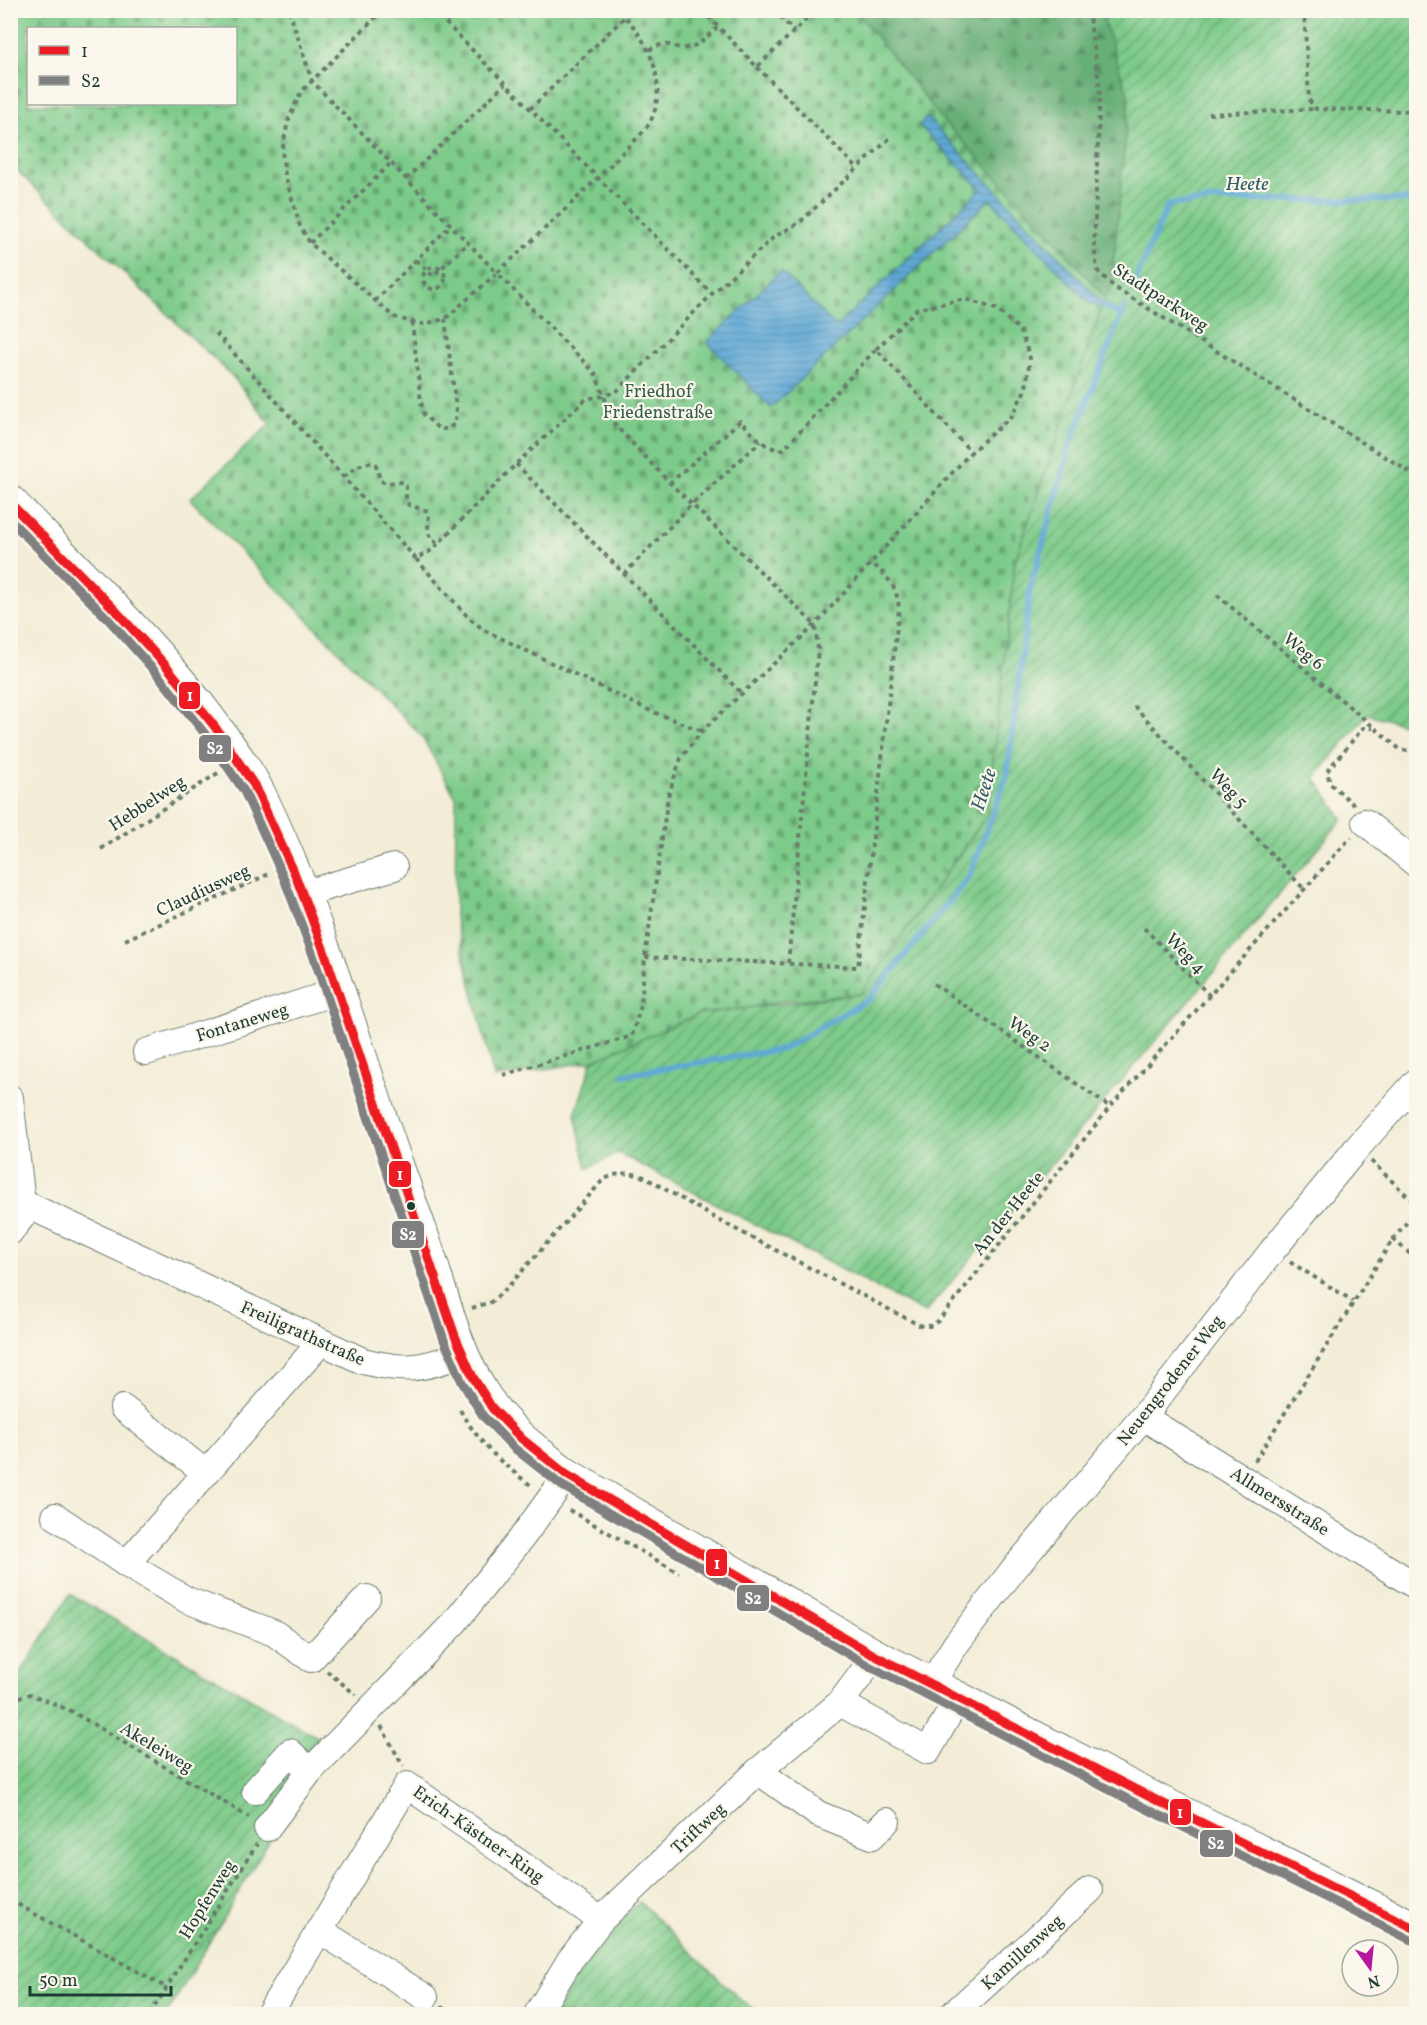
<svg xmlns="http://www.w3.org/2000/svg" width="1427" height="2025" font-family="Vollkorn,serif">
<style>
.forest{fill:url(#forest-firs);stroke:#427655;stroke-width:1.5}
.cemetery{fill:url(#cemetery-stones);stroke:#4e845f;stroke-width:1.5;fill-rule:evenodd}
.garden{fill:url(#garden-furrows);stroke:#4e845f;stroke-width:1.5}
.water{fill:url(#water-rules);stroke:#3e7285;stroke-width:1.5}
.lines{fill:none;stroke-linecap:round;stroke-linejoin:round}
.stream{stroke:#5ea8d6;stroke-width:6}
.minor-casing{stroke:#697b6d;stroke-width:28}
.major-casing{stroke:#697b6d;stroke-width:35}
.path{stroke:#697b6d;stroke-width:4;stroke-dasharray:4.5 4.5;stroke-linecap:butt}
.minor{stroke:#fff;stroke-width:26}
.major{stroke:#fff;stroke-width:33}
.bus-1-casing{stroke:#fbf7ec;stroke-width:14}
.bus-2-casing{stroke:#fbf7ec;stroke-width:14}
.bus-1{stroke:#ed1c24;stroke-width:9}
.bus-2{stroke:#808080;stroke-width:9}
.bus-dot{fill:#1f3d34;stroke:#fbf7ec;stroke-width:2}
.labels{text-anchor:middle;stroke-width:4.5;stroke-linejoin:round;paint-order:stroke}
.street-label{font-size:18px;fill:#1f3d34;stroke:#fbf7ec}
.park-label{font-size:18px;fill:#36604a;stroke:#fbf7ec}
.water-label{font-size:20px;font-style:italic;fill:#325d65;stroke:#fbf7ec}
.line-badge{stroke:#fbf7ec;stroke-width:2}
.badge-label{font-size:16px;text-anchor:middle;font-weight:bold;fill:#fff}
</style>
<defs>
<pattern id="forest-firs" width="22" height="20" patternUnits="userSpaceOnUse" patternTransform="scale(1.5)"><rect width="22" height="20" fill="#66af76"/><path d="M5 1l3.5 6h-7zM16 11l3.5 6h-7z" fill="#539062"/></pattern>
<pattern id="cemetery-stones" width="16" height="16" patternUnits="userSpaceOnUse" patternTransform="scale(1.5)"><rect width="16" height="16" fill="#7dcb8a"/><path d="M2 7V4a2 2 0 0 1 4 0v3zM10 15v-3a2 2 0 0 1 4 0v3z" fill="#66a672"/></pattern>
<pattern id="garden-furrows" width="10" height="10" patternUnits="userSpaceOnUse" patternTransform="scale(1.5)"><rect width="10" height="10" fill="#7dcb8a"/><path d="M-1 1l2-2M0 10L10 0M9 11l2-2" fill="none" stroke="#66a672"/></pattern>
<pattern id="water-rules" width="6" height="5" patternUnits="userSpaceOnUse" patternTransform="scale(1.5)"><rect width="6" height="5" fill="#5ea8d6"/><path d="M0 2.5h6" fill="none" stroke="#4d8aae"/></pattern>
</defs>
<rect width="100%" height="100%" fill="#fbf7ec"/>
<filter id="ink" filterUnits="userSpaceOnUse"><feTurbulence type="fractalNoise" baseFrequency=".0167" numOctaves="2"/><feDisplacementMap in="SourceGraphic" scale="12" xChannelSelector="R" yChannelSelector="G"/><feConvolveMatrix kernelMatrix="1 2 1 2 8 2 1 2 1" color-interpolation-filters="sRGB"/></filter>
<filter id="wash" filterUnits="userSpaceOnUse"><feTurbulence type="fractalNoise" baseFrequency=".008" numOctaves="4" result="noise"/><feDisplacementMap in="SourceGraphic" scale="24" xChannelSelector="R" yChannelSelector="G"/><feGaussianBlur stdDeviation="1.35" result="paint"/><feColorMatrix in="noise" values="0 0 0 0 0 0 0 0 0 0 0 0 0 0 0 0 0 1.4 0 .05"/><feComposite in="paint" operator="in"/></filter>
<g filter="url(#wash)">
<rect width="100%" height="100%" fill="#f3edd7"/>
<polygon class="forest" points="856,11 1101,11 1129,98 1111,291 1105,298 1049,233 944,122"/>
<path class="cemetery" d="M10 11H856L944 122 1049 233 1105 298 1015 561 987 815 861 994 783 1001 744 1009 699 1014 592 1061 494 1078 455 919 456 798 422 737 190 499 270 424 233 377 11 165ZM28 28H236V104H28Z"/>
<g class="garden">
<polygon points="1101,11 1416,11 1416,712 1407,725 1367,714 1315,778 1343,819 925,1313 618,1153 587,1169 575,1115 592,1061 699,1014 861,994 987,815 1015,561 1105,298 1111,291 1129,98"/>
<polygon points="70,1594 333,1746 290,1805 167,2014 11,2014 10,1690"/>
<polygon points="640,1902 741,2000 762,2014 554,2014 601,1937"/>
</g>
<polygon class="water" points="927,117 1098,298 1100,304 1091,305 990,199 771,408 707,342 781,271 836,327 981,189 919,125"/>
<g class="lines">
<g class="stream">
<polyline points="1132,288 1168,205 1216,200 1416,200"/>
<polyline points="1100,304 1121,315"/>
<polyline points="623,1075 783,1049 869,999 969,877 1007,776 1030,590 1071,442 1125,306"/>
</g>
</g>
</g>
<g filter="url(#ink)">
<g class="lines">
<g class="minor-casing">
<g id="minor">
<polyline points="1365,822 1416,864"/>
<polyline points="303,894 394,867"/>
<polyline points="146,1052 339,991"/>
<polyline points="10,1098 22,1203"/>
<path d="M10 1197 363 1361C407 1372 420 1369 463 1354"/>
<polyline points="10,1232 30,1207"/>
<polyline points="123,1408 206,1473"/>
<polyline points="1143,1417 1416,1586"/>
<polyline points="55,1516 126,1564 187,1600 274,1633 311,1659 367,1598"/>
<polyline points="126,1564 321,1342"/>
<polyline points="931,1684 956,1644 1013,1570 1143,1417 1272,1251 1357,1148 1416,1082"/>
<polyline points="840,1703 928,1751 958,1698"/>
<polyline points="758,1771 818,1814 872,1836 887,1821"/>
<polyline points="255,1791 290,1752 310,1771"/>
<polyline points="267,1828 310,1771 454,1623 521,1539 567,1475"/>
<polyline points="319,1930 425,1997"/>
<polyline points="269,2014 407,1785 601,1920"/>
<polyline points="537,2014 570,1960 601,1920 758,1771 840,1703 863,1672 872,1654"/>
<polyline points="953,2014 1090,1890"/>
</g>
</g>
<g class="major-casing">
<path id="major" d="M10 502C80 575 155 645 215 727 231 749 247 770 259 794 309 896 343 1004 378 1111 391 1151 406 1191 420 1230 440 1285 452 1346 484 1396 505 1429 536 1452 567 1475L872 1654 1150 1797 1416 1929"/>
</g>
<g class="path">
<path d="M289 10 312 81 497 273C540 233 583 194 623 152 634 141 649 129 654 113 666 74 646 38 619 10"/>
<polyline points="383,10 301,92 288,121 282,151 285,175 300,226 310,243 394,317 412,322 423,324 445,319 497,273 595,373 615,425 670,483 815,625 818,649 788,964"/>
<polyline points="433,10 712,294"/>
<polyline points="702,10 757,67 816,10"/>
<polyline points="774,10 794,31"/>
<polyline points="1088,10 1100,88 1094,243 1097,270 1114,287 1416,476"/>
<polyline points="1304,10 1309,100 1316,109 1416,111"/>
<polyline points="443,21 453,10"/>
<path d="M649 50C666 41 665 45 681 48 696 50 708 35 718 27"/>
<polyline points="757,67 857,168"/>
<polyline points="530,109 632,10"/>
<polyline points="1209,114 1315,109"/>
<polyline points="406,179 505,84"/>
<polyline points="310,243 391,163"/>
<polyline points="416,260 433,276 468,243"/>
<circle cx="434" cy="278" r="11"/>
<polyline points="375,301 451,225"/>
<polyline points="412,322 421,402 424,415 439,429 447,429 455,424 456,408 445,319"/>
<polyline points="216,333 416,559 432,550 516,464 586,399 604,396 617,391 712,294 774,237 799,223 890,138"/>
<polyline points="876,349 917,309 965,299 996,309 1020,330 1030,358 1026,388 1012,416 971,452"/>
<polyline points="516,464 742,694"/>
<path d="M344 477 358 466 372 462 376 465 380 480 385 483 403 482 406 486V501L409 505 428 511C431 526 422 533 438 544"/>
<polyline points="416,559 467,616 484,630 646,709 702,731"/>
<polyline points="624,574 692,504 761,441"/>
<polyline points="1217,595 1402,751 1413,749 1416,745"/>
<polyline points="1134,706 1304,889"/>
<polyline points="1354,805 1330,783 1327,771 1363,728 1373,728"/>
<polyline points="101,849 218,773"/>
<polyline points="1144,928 1210,996"/>
<polyline points="125,940 269,874"/>
<path d="M645 957 858 967 899 609C897 585 888 578 871 562"/>
<polyline points="934,984 1110,1107"/>
<path d="M503 1075 632 1036 641 1005 645 957 668 796 681 758 702 731 815 625 971 452 876 349 784 449C767 452 751 432 740 421L670 483"/>
<polyline points="1371,1161 1416,1204"/>
<polyline points="1393,1239 1416,1259"/>
<polyline points="1290,1262 1353,1301"/>
<polyline points="472,1308 491,1302 507,1288 603,1180 613,1175 630,1173 644,1177 722,1222 919,1325 930,1326 938,1321 1110,1107 1351,837"/>
<path d="M460 1410C480 1444 500 1463 532 1486"/>
<polyline points="1255,1461 1393,1239 1416,1211"/>
<polyline points="569,1510 679,1573"/>
<polyline points="327,1671 356,1695"/>
<polyline points="10,1700 30,1694 71,1711 249,1817"/>
<polyline points="381,1726 403,1766"/>
<polyline points="10,1900 167,1988"/>
<polyline points="441,2007 452,2014"/>
<polyline points="150,2014 257,1844"/>
</g>
<use href="#minor" class="minor"/>
<use href="#major" class="major"/>
<g class="bus-1-casing">
<polyline id="bus-1" points="10,503 116,611 168,668 215,727 254,785 294,872 324,951 455,1336 473,1377 492,1408 522,1439 567,1475 872,1654 1150,1797 1416,1929"/>
</g>
<g class="bus-2-casing">
<polyline id="bus-2" points="10,520 108,619 158,675 205,734 244,791 283,876 313,955 444,1340 462,1382 483,1416 514,1448 561,1485 867,1665 1145,1808 1411,1940"/>
</g>
<use href="#bus-1" class="bus-1"/>
<use href="#bus-2" class="bus-2"/>
</g>
</g>
<circle class="bus-dot" cx="411" cy="1206" r="5"/>
<g class="labels">
<g class="street-label">
<text transform="translate(1161 297) rotate(33)" y="6">Stadtparkweg</text>
<text transform="translate(1304 651) rotate(40)" y="6">Weg 6</text>
<text transform="translate(1229 788) rotate(47)" y="6">Weg 5</text>
<text transform="translate(147 803) rotate(-33)" y="6">Hebbelweg</text>
<text transform="translate(203 890) rotate(-25)" y="6">Claudiusweg</text>
<text transform="translate(1186 953) rotate(46)" y="6">Weg 4</text>
<text transform="translate(242 1022) rotate(-17)" y="6">Fontaneweg</text>
<text transform="translate(1030 1034) rotate(35)" y="6">Weg 2</text>
<text transform="translate(1008 1213) rotate(-51)" y="6">An der Heete</text>
<text transform="translate(303 1333) rotate(24)" y="6">Freiligrathstraße</text>
<text transform="translate(1170 1380) rotate(-52)" y="6">Neuengrodener Weg</text>
<text transform="translate(1280 1501) rotate(32)" y="6">Allmersstraße</text>
<text transform="translate(157 1747) rotate(31)" y="6">Akeleiweg</text>
<text transform="translate(698 1828) rotate(-43)" y="6">Triftweg</text>
<text transform="translate(479 1834) rotate(35)" y="6">Erich-Kästner-Ring</text>
<text transform="translate(207 1899) rotate(-58)" y="6">Hopfenweg</text>
<text transform="translate(1022 1952) rotate(-42)" y="6">Kamillenweg</text>
</g>
<g class="park-label">
<text x="658" y="397">Friedhof<tspan x="658" dy="21">Friedenstraße</tspan></text>
</g>
<g class="water-label">
<text x="1247" y="190">Heete</text>
<text transform="translate(983 789) rotate(-72)" y="7">Heete</text>
</g>
</g>
<g class="line-badge">
<rect x="178" y="681" width="23" height="29" rx="6" fill="#ed1c24"/>
<rect x="198" y="734" width="34" height="29" rx="6" fill="#808080"/>
<rect x="388" y="1160" width="24" height="28" rx="6" fill="#ed1c24"/>
<rect x="391" y="1220" width="34" height="29" rx="6" fill="#808080"/>
<rect x="705" y="1548" width="23" height="29" rx="6" fill="#ed1c24"/>
<rect x="736" y="1584" width="34" height="28" rx="6" fill="#808080"/>
<rect x="1169" y="1798" width="23" height="28" rx="6" fill="#ed1c24"/>
<rect x="1199" y="1829" width="35" height="29" rx="6" fill="#808080"/>
</g>
<g class="badge-label">
<text x="190" y="701">1</text>
<text x="215" y="754">S2</text>
<text x="400" y="1180">1</text>
<text x="408" y="1240">S2</text>
<text x="717" y="1569">1</text>
<text x="753" y="1604">S2</text>
<text x="1180" y="1818">1</text>
<text x="1216" y="1849">S2</text>
</g>
<rect width="1427" height="2025" fill="none" stroke="#fbf7ec" stroke-width="36"/>
<rect x="27" y="27" width="210" height="78" fill="#fbf7ec" stroke="#a3ada2" stroke-width="1.5"/>
<rect x="39" y="46" width="30" height="9" fill="#ed1c24" stroke="#a3ada2" stroke-width="1.5"/>
<text x="81" y="57" font-size="18" fill="#1f3d34">1</text>
<rect x="39" y="76" width="30" height="9" fill="#808080" stroke="#a3ada2" stroke-width="1.5"/>
<text x="81" y="87" font-size="18" fill="#1f3d34">S2</text>
<g transform="translate(1370 1968) rotate(165)"><circle r="28" fill="#fbf7ec" stroke="#a3ada2" stroke-width="1.5"/>
<path d="M0-4.5L10 22L0 15L-10 22Z" fill="#b5179e"/>
<text y="-9" font-size="16" font-weight="bold" text-anchor="middle" fill="#1f3d34">N</text>
</g>
<path d="M30 1986v9h141v-9" fill="none" stroke="#1f3d34" stroke-width="3"/>
<text x="39" y="1986" font-size="18" fill="#1f3d34" stroke="#fbf7ec" stroke-width="4.5" paint-order="stroke">50 m</text>
</svg>
